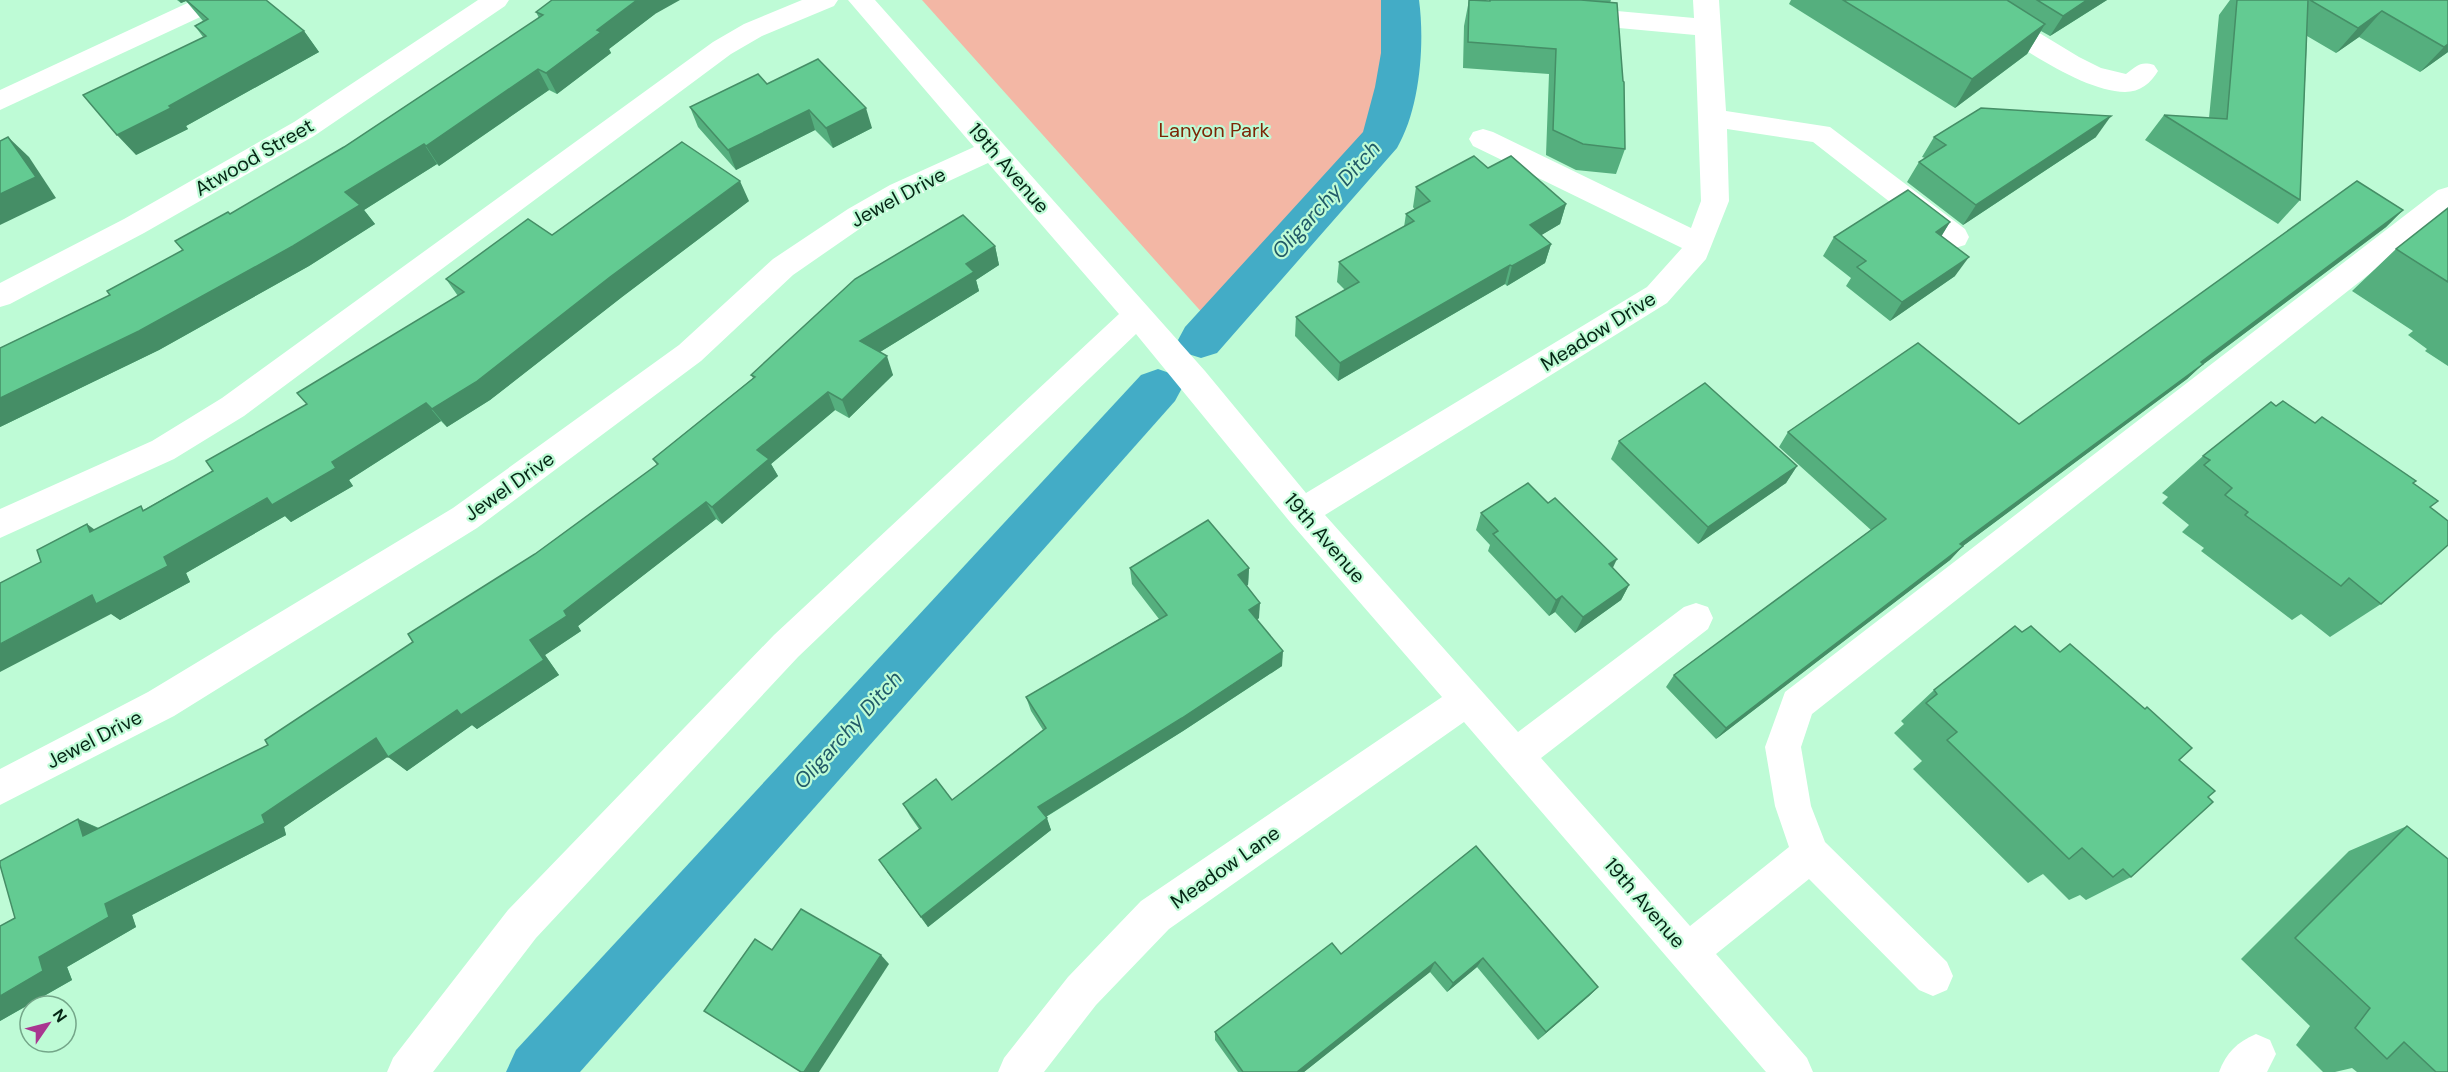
<svg xmlns="http://www.w3.org/2000/svg" width="2448" height="1072" font-family="'DM Sans',sans-serif">
<style>
.green{fill:#f3b7a5}
.lines{fill:none;stroke-linecap:round;stroke-linejoin:round}
.canal{fill:#43acc6;fill-rule:evenodd}
.minor{fill:#fff;fill-rule:evenodd}
.wall{fill:#55af7e}
.shaded-wall{fill:#458e66}
.building{fill:#63cb92;stroke:#458e66;stroke-width:1.5}
.labels{text-anchor:middle;stroke-width:4.5;stroke-linejoin:round;paint-order:stroke}
.park-label{font-size:20px;fill:#7c2606;stroke:#befbd6}
.street-label{font-size:20px;fill:#052615;stroke:#befbd6}
.water-label{font-size:21px;font-style:italic;fill:#215a68;stroke:#befbd6}
</style>
<rect width="100%" height="100%" fill="#befbd6"/>
<path class="green" d="M922 0H1400C1408 47 1395 94 1382 138L1214 326Z"/>
<g class="lines">
<g class="canal">
<path d="M1381 0H1419C1425 44 1420 109 1397 148L1217 353 1201 358 1185 353 1178 340 1185 327 1363 132 1375 87 1381 53Z"/>
<polygon points="1158,369 1175,375 1182,388 1175,401 580,1072 506,1072 516,1050 1141,375"/>
</g>
<g class="minor">
<polygon points="194,0 228,0 224,6 0,110 0,90"/>
<polygon points="478,0 509,0 505,6 314,136 144,233 10,304 0,307 0,283 124,219 294,122"/>
<polygon points="802,0 838,0 834,6 762,36 731,54 244,416 174,459 0,538 0,509 152,441 222,398 713,42 744,24"/>
<polygon points="848,0 875,0 1205,371 1306,493 1647,287 1682,248 1473,146 1469,139 1473,132 1483,129 1493,132 1691,228 1701,201 1695,35 1522,19 1513,17 1496,0 1525,0 1529,3 1694,18 1693,0 1719,0 1726,111 1830,127 1965,229 1969,237 1965,245 1955,248 1945,245 1813,142 1727,129 1729,201 1706,259 1667,303 1325,515 1518,732 1684,607 1696,603 1708,607 1713,618 1708,629 1541,758 1690,926 1789,847 1775,806 1765,747 1785,692 2438,190 2448,187 2448,212 1812,714 1801,747 1811,806 1825,842 1947,962 1953,976 1947,990 1933,996 1919,990 1809,879 1716,954 1807,1058 1813,1072 1766,1072 1464,722 1169,929 1096,1005 1044,1072 998,1072 1004,1058 1068,977 1141,901 1442,697 1290,522 1136,334 798,657 536,938 433,1072 387,1072 393,1058 508,910 774,635 1119,314 988,163 910,199 868,223 793,275 701,361 477,528 174,716 0,805 0,769 148,692 453,508 679,345 773,259 848,209 890,185 974,147"/>
<path d="M1954 0H1985L2079 57 2101 68 2126 74C2137 66 2140 61 2154 65L2158 71C2151 83 2140 92 2125 92 2076 91 2000 32 1958 6Z"/>
<path d="M2256 1034 2270 1040 2276 1054 2267 1072H2219C2226 1053 2237 1042 2256 1034Z"/>
</g>
</g>
<g class="wall">
<polygon points="177,0 266,0 304,31 319,52 186,126 188,129 136,155 203,37 195,26 203,21 186,1 181,3"/>
<polygon points="1469,0 1489,1 1489,0 1611,0 1610,3 1625,149 1616,174 1576,170 1546,155 1549,74 1463,68 1464,26"/>
<polygon points="1791,0 2107,0 2050,36 2041,31 2027,54 1955,108 1789,4"/>
<polygon points="2230,0 2448,0 2448,52 2420,72 2359,37 2336,53 2307,36 2300,200 2278,224 2145,140 2164,115 2209,118 2219,15"/>
<polygon points="536,12 655,14 609,49 611,53 557,94 549,90 439,166 437,164 364,210 375,224 309,266 159,350 0,427 0,348 110,295 183,250 230,214 344,147 539,18"/>
<polygon points="767,84 872,128 833,148 815,130 736,170 698,127 690,107"/>
<polygon points="1934,137 2096,137 1963,225 1907,182 1919,162 1925,158 1922,157"/>
<polygon points="1488,168 1566,204 1560,224 1541,235 1551,244 1545,263 1507,286 1505,284 1338,381 1295,336 1296,317 1345,290 1337,282 1339,262 1404,227 1406,214 1415,210 1413,207 1416,187"/>
<polygon points="749,201 622,297 490,400 447,427 441,421 349,480 353,486 291,522 285,516 186,573 190,582 120,620 41,562 145,509 213,471 458,296 446,279 552,235"/>
<polygon points="2448,208 2448,366 2425,351 2427,349 2408,335 2413,331 2352,291 2396,249"/>
<polygon points="2403,210 2386,227 2201,366 2187,379 1963,546 1950,560 1716,739 1666,687 1674,675 1871,530 1779,447 1788,432 2019,424"/>
<polygon points="1950,222 1941,236 1955,276 1890,321 1846,286 1851,278 1823,256 1834,237"/>
<polygon points="995,246 999,265 976,280 979,291 880,352 893,375 849,418 835,410 771,464 778,476 722,524 716,519 578,626 581,631 545,655 559,675 477,729 472,725 407,771 388,756 284,827 286,835 132,915 136,927 67,967 72,980 0,1021 0,926 15,918 78,819 99,828 268,745 413,642 535,554 657,465 653,459 753,378 751,375"/>
<polygon points="2276,406 2314,423 2413,483 2430,507 2381,604 2330,637 2301,614 2292,620 2201,551 2204,548 2182,532 2189,525 2162,503 2168,497 2162,493 2203,456"/>
<polygon points="1619,441 1797,466 1786,483 1698,544 1611,459"/>
<polygon points="1481,513 1613,568 1629,585 1621,600 1575,633 1555,612 1549,616 1488,551 1490,545 1476,530"/>
<polygon points="1130,568 1249,568 1248,585 1246,586 1259,618 1257,620 1282,666 1183,731 1046,817 1051,830 928,927 887,872 919,829 910,816 903,804 952,800 1043,730 1031,711 1026,697 1159,619 1132,584"/>
<polygon points="1934,690 2179,760 2208,797 2131,877 2086,900 2080,895 2069,900 2043,874 2028,883 1913,769 1922,761 1894,733 1904,724 1901,721"/>
<polygon points="2407,826 2448,1072 2357,1072 2352,1068 2335,1072 2323,1072 2296,1045 2310,1026 2241,959 2349,851"/>
<polygon points="1476,846 1598,987 1589,996 1538,1040 1477,967 1447,992 1430,972 1304,1072 1238,1072 1215,1040 1215,1032 1341,954"/>
</g>
<g class="shaded-wall">
<polygon points="179,0 186,0 186,1 181,3"/>
<polygon points="637,0 680,0 655,14 609,49 611,53 557,94 546,73 597,30"/>
<polygon points="2087,0 2107,0 2050,36 2063,16"/>
<polygon points="2382,11 2359,37 2336,53 2358,28"/>
<polygon points="2045,24 2027,54 1955,108 1972,79"/>
<polygon points="304,31 319,52 186,126 188,129 136,155 117,135"/>
<polygon points="2448,44 2448,52 2420,72 2444,47"/>
<polygon points="538,69 549,90 439,166 426,146"/>
<polygon points="866,108 872,128 833,148 826,128"/>
<polygon points="809,110 815,130 736,170 728,150"/>
<polygon points="2111,116 2096,137 1963,225 1976,205"/>
<polygon points="8,137 29,157 56,198 0,225 0,194"/>
<polygon points="424,144 437,164 364,210 375,224 309,266 159,350 0,427 0,398"/>
<polygon points="740,181 749,201 622,297 490,400 447,427 432,409"/>
<polygon points="1566,204 1560,224 1525,245 1530,225"/>
<polygon points="2403,210 2386,227 2201,366 2187,379 1963,546 1950,560 1716,739 1726,728 1960,544 2201,362"/>
<polygon points="1950,222 1938,242 1936,232"/>
<polygon points="1551,244 1545,263 1507,286 1512,266"/>
<polygon points="995,246 999,265 976,280 979,291 867,360 860,341 966,264"/>
<polygon points="1969,257 1955,276 1890,321 1902,302"/>
<polygon points="1510,265 1505,284 1338,381 1340,363"/>
<polygon points="887,356 893,375 849,418 842,400"/>
<polygon points="828,392 835,410 771,464 778,476 722,524 712,507 757,450"/>
<polygon points="426,403 441,421 349,480 353,486 291,522 285,516 186,573 190,582 120,620 111,614 0,672 0,644 164,557 332,462"/>
<polygon points="1797,466 1786,483 1698,544 1708,527"/>
<polygon points="706,502 716,519 578,626 581,631 545,655 559,675 477,729 472,725 407,771 388,757 564,611"/>
<polygon points="87,524 110,541 90,532"/>
<polygon points="1617,559 1609,576 1609,564"/>
<polygon points="1249,568 1248,585 1237,591 1238,575"/>
<polygon points="1629,585 1621,600 1575,633 1583,617"/>
<polygon points="1562,596 1555,612 1549,616 1556,600"/>
<polygon points="1260,603 1259,618 1248,625 1249,610"/>
<polygon points="1283,651 1282,666 1183,731 1042,819 1038,807"/>
<polygon points="376,738 395,752 284,827 286,835 132,915 136,927 67,967 72,980 0,1021 0,996 39,957 105,904 262,815"/>
<polygon points="1047,818 1051,830 928,927 921,917"/>
<polygon points="78,819 104,831 83,836"/>
<polygon points="881,955 889,964 819,1072 804,1072"/>
<polygon points="1483,958 1477,967 1447,992 1453,983"/>
<polygon points="1435,962 1430,972 1304,1072 1297,1072"/>
<polygon points="1598,987 1589,996 1538,1040 1546,1032"/>
</g>
<g class="building">
<polygon points="186,0 266,0 304,31 169,106 171,108 117,135 83,95 206,36 195,26 208,19"/>
<polygon points="552,0 637,0 597,30 601,32 546,73 538,69 426,146 424,144 345,192 360,205 293,246 139,331 0,398 0,348 110,295 107,291 183,250 175,241 228,212 230,214 344,147 543,15 536,12"/>
<polygon points="1469,0 1490,1 1490,0 1581,0 1617,3 1623,81 1624,82 1625,149 1583,144 1553,130 1556,49 1468,42"/>
<polygon points="1843,0 2007,0 2045,24 1972,79"/>
<polygon points="2037,0 2087,0 2063,16"/>
<polygon points="2237,0 2308,0 2300,200 2164,115 2227,119"/>
<polygon points="2310,0 2448,0 2448,44 2444,47 2382,11 2358,28"/>
<polygon points="818,59 866,108 826,128 809,110 728,150 690,107 758,74 767,84"/>
<polygon points="1981,108 2111,116 1976,205 1919,162 1946,145 1934,137"/>
<polygon points="8,137 36,177 0,194 0,141"/>
<polygon points="682,142 740,181 610,277 476,382 432,409 426,403 332,462 336,468 272,505 267,498 164,557 168,566 96,604 92,595 0,644 0,583 41,562 37,550 87,524 90,532 141,506 143,511 213,471 206,461 307,404 297,393 464,292 446,279 528,219 552,235"/>
<polygon points="1474,156 1488,168 1511,156 1566,204 1530,225 1551,244 1512,266 1510,265 1340,363 1296,317 1359,282 1339,262 1414,221 1406,214 1430,201 1416,187"/>
<polygon points="2357,181 2403,210 2201,362 2203,364 1960,544 1963,546 1726,728 1674,675 1886,519 1788,432 1918,343 2019,424"/>
<polygon points="1908,190 1950,222 1936,232 1969,257 1902,302 1857,267 1866,261 1834,237"/>
<polygon points="2448,208 2448,282 2396,249"/>
<polygon points="963,215 995,246 966,264 974,272 860,341 887,356 842,400 828,392 757,450 769,459 712,507 706,502 564,611 567,616 530,640 544,660 461,715 457,710 388,757 376,738 262,815 265,823 105,904 109,917 39,957 43,971 0,996 0,926 15,918 0,865 0,861 78,819 83,836 268,745 265,740 413,642 408,634 535,554 658,464 653,459 755,377 751,375 855,279"/>
<polygon points="1705,383 1797,466 1708,527 1619,441"/>
<polygon points="2283,401 2315,423 2322,417 2416,481 2413,483 2438,501 2430,507 2448,521 2448,545 2381,604 2349,578 2341,586 2245,515 2248,512 2225,495 2232,488 2204,465 2210,460 2203,456 2271,402 2276,406"/>
<polygon points="1528,483 1548,503 1555,498 1617,559 1609,564 1629,585 1583,617 1562,596 1556,600 1493,534 1498,531 1481,513"/>
<polygon points="1208,520 1249,568 1238,575 1260,603 1249,610 1283,651 1182,718 1038,807 1047,818 921,917 879,860 921,828 903,804 936,779 952,800 1046,728 1026,697 1167,615 1130,568"/>
<polygon points="2015,626 2022,632 2031,626 2060,652 2070,644 2145,709 2147,707 2192,748 2179,760 2215,791 2208,797 2213,802 2131,877 2123,869 2113,877 2082,848 2069,859 1947,740 1957,732 1926,703 1937,694 1934,690"/>
<polygon points="2407,826 2448,859 2448,1072 2436,1072 2404,1042 2387,1059 2355,1028 2370,1008 2295,938"/>
<polygon points="1476,846 1598,987 1546,1032 1483,958 1453,983 1435,962 1297,1072 1243,1072 1215,1032 1332,943 1341,954"/>
<polygon points="801,909 881,955 804,1072 801,1072 704,1011 755,939 772,950"/>
</g>
<g class="labels">
<g class="park-label">
<text x="1214" y="137">Lanyon Park</text>
</g>
<g class="street-label">
<text transform="translate(254 157) rotate(-30)" y="7">Atwood Street</text>
<text transform="translate(1009 168) rotate(49)" y="7">19th Avenue</text>
<text transform="translate(898 197) rotate(-28)" y="7">Jewel Drive</text>
<text transform="translate(1598 331) rotate(-32)" y="7">Meadow Drive</text>
<text transform="translate(509 486) rotate(-35)" y="7">Jewel Drive</text>
<text transform="translate(1325 538) rotate(49)" y="7">19th Avenue</text>
<text transform="translate(94 739) rotate(-27)" y="7">Jewel Drive</text>
<text transform="translate(1225 867) rotate(-35)" y="7">Meadow Lane</text>
<text transform="translate(1645 903) rotate(49)" y="7">19th Avenue</text>
</g>
<g class="water-label">
<text transform="translate(1326 200) rotate(-48)" y="7">Oligarchy Ditch</text>
<text transform="translate(848 730) rotate(-48)" y="7">Oligarchy Ditch</text>
</g>
</g>
<g transform="translate(48 1024) rotate(55)"><circle r="28" fill="#befbd6" stroke="#74a689" stroke-width="1.5"/>
<path d="M0-4.5L10 22L0 15L-10 22Z" fill="#a93690"/>
<text y="-9" font-size="16" font-weight="bold" text-anchor="middle" fill="#052615">N</text>
</g>
</svg>
